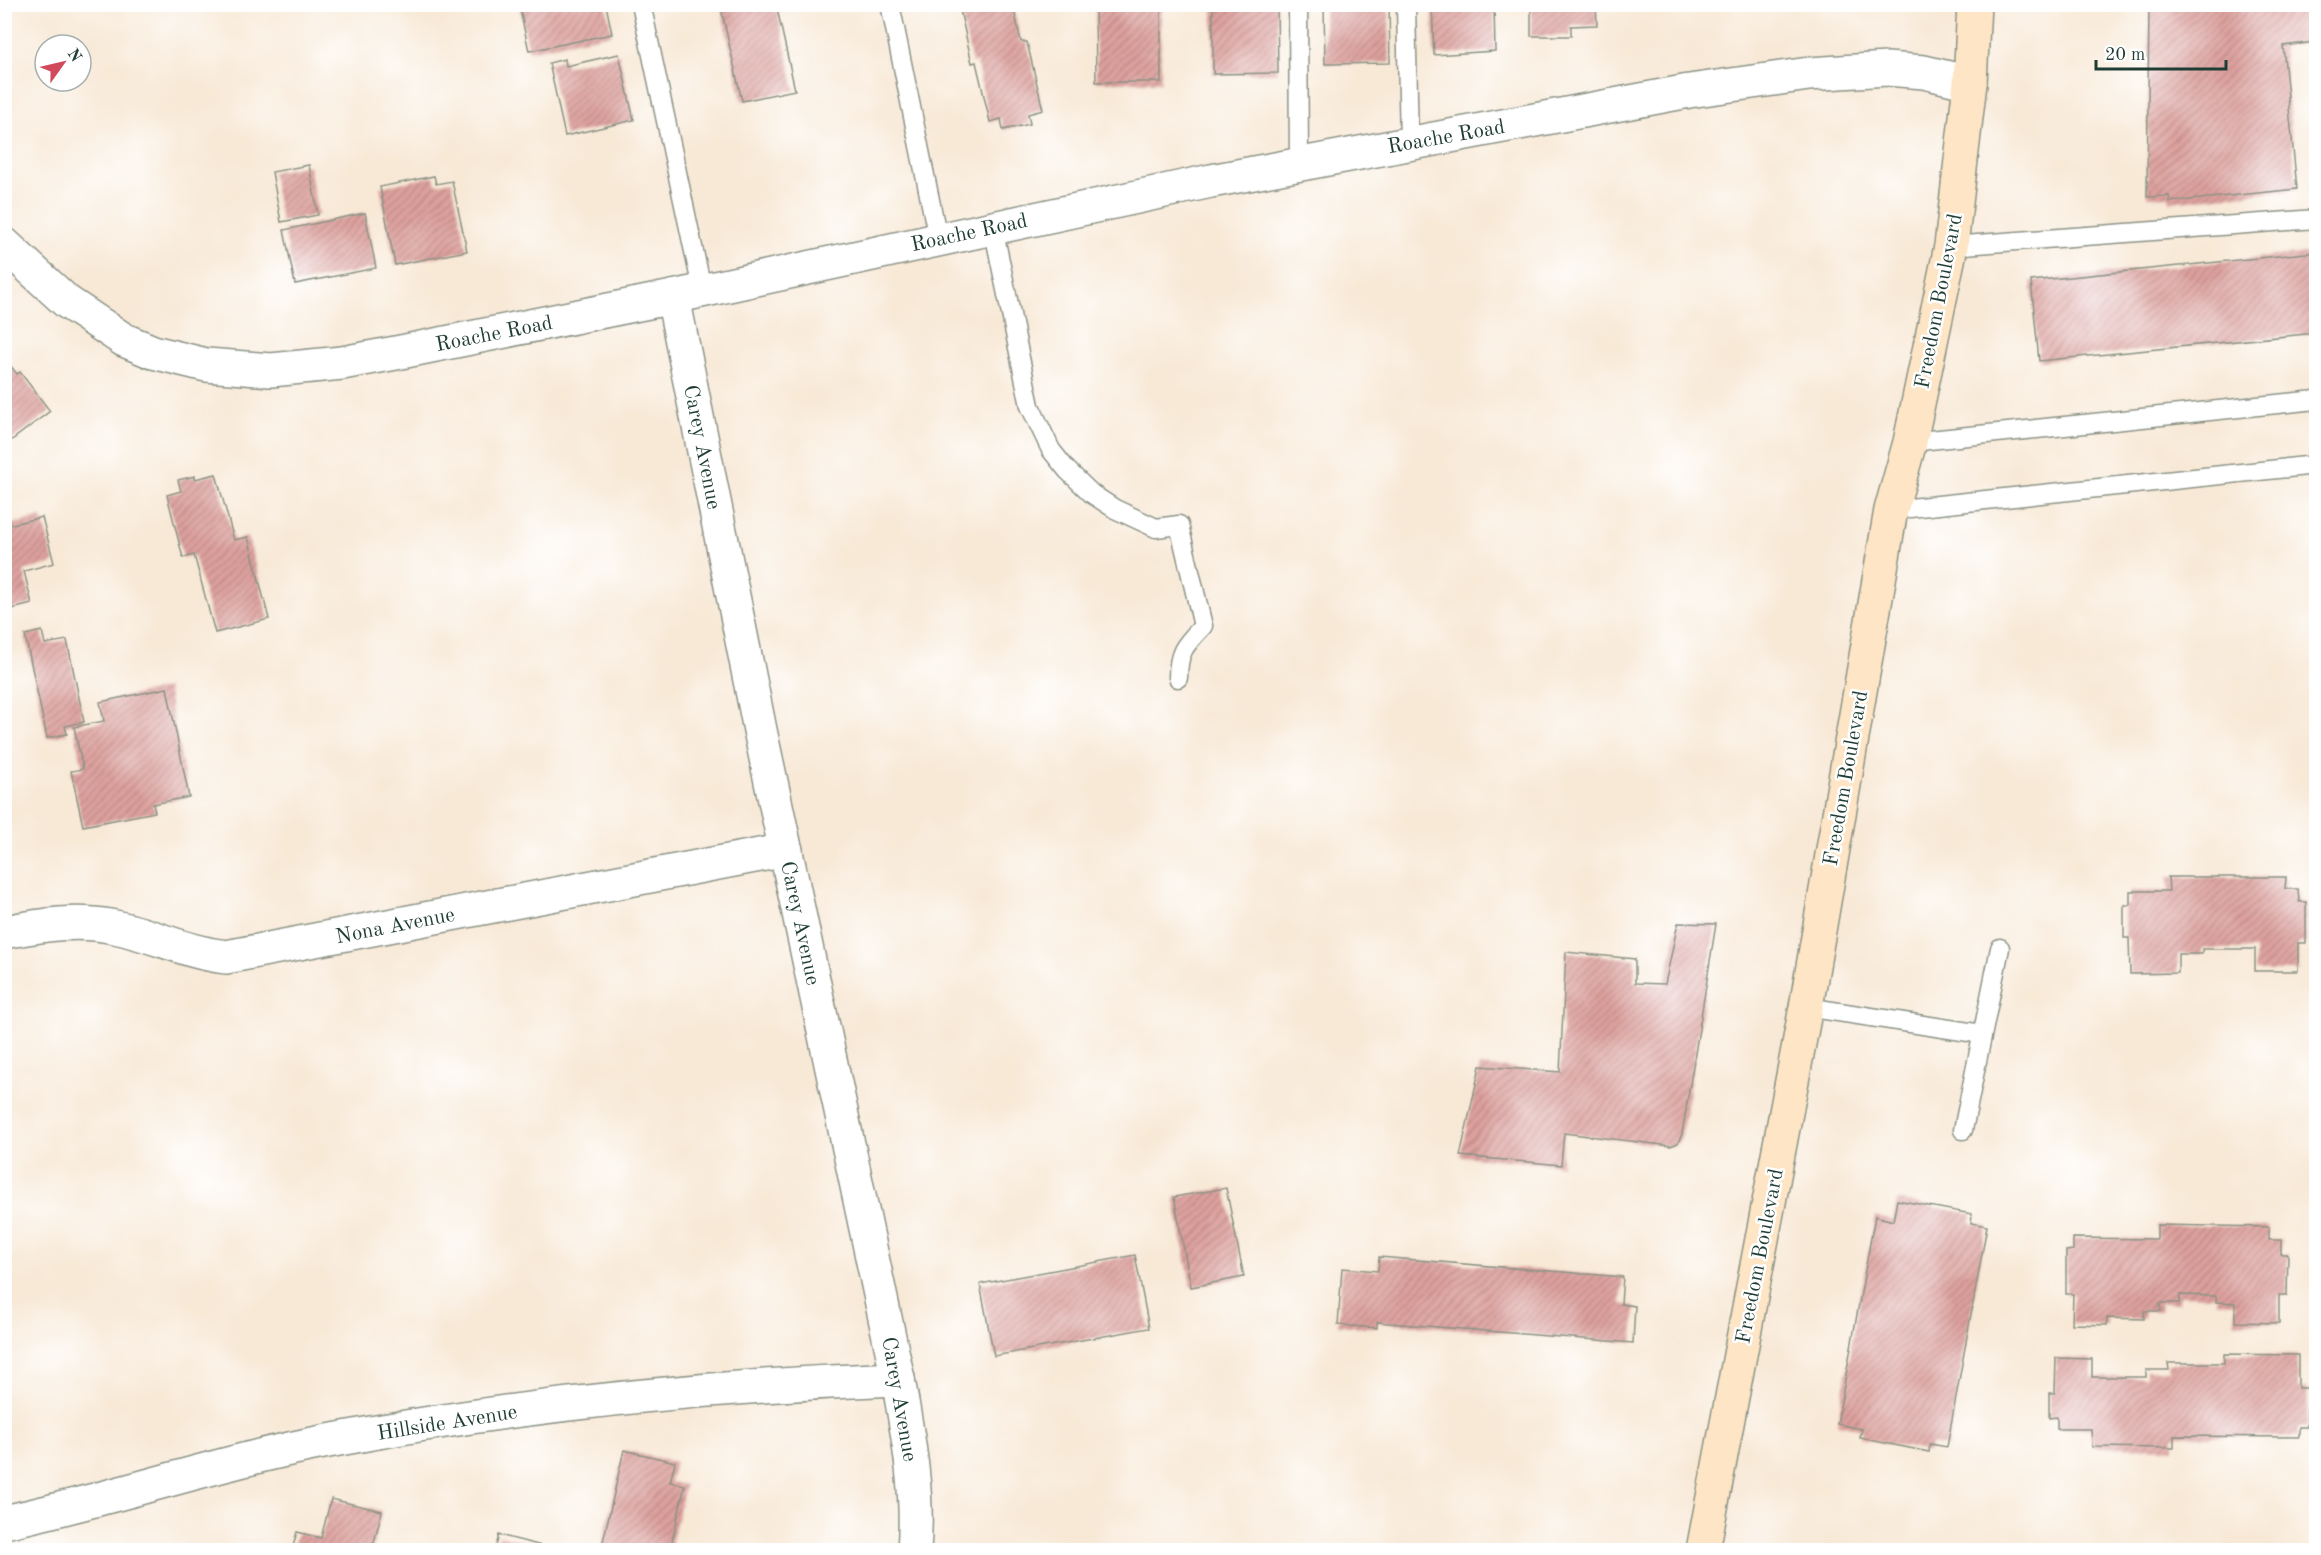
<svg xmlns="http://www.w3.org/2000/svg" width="2321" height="1555" font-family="'Old Standard TT',serif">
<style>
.building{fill:url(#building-hatch)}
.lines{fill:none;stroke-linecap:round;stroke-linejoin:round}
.service-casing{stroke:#8c9386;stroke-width:21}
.minor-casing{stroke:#8c9386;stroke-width:36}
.secondary-casing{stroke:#8c9386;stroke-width:36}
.service{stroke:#fff;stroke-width:18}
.minor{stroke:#fff;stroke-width:33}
.secondary{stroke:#fde5c5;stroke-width:33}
.labels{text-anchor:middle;stroke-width:5;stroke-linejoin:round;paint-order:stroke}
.street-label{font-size:21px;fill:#1f3d34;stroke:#fff}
</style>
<defs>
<pattern id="building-hatch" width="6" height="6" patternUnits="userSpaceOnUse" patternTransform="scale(1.5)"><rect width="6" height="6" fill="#dea19e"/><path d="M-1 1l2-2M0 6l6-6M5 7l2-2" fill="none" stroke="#b38482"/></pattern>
</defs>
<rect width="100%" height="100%" fill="#fff"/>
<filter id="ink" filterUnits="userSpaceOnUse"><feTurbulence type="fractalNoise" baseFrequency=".0167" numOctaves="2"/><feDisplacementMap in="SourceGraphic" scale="12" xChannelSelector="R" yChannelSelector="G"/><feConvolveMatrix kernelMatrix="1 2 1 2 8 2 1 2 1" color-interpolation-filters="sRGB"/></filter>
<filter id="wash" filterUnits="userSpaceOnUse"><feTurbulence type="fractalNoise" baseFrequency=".008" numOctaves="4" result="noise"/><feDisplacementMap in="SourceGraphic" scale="24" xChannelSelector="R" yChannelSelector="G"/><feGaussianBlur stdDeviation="1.35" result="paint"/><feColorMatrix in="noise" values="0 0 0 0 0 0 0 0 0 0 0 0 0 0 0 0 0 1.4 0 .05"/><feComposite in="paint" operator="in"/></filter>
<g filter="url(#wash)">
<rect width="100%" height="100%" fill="#f8e9d7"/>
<g id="blocks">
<g class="building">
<polygon points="720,4 776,4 795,90 742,101"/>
<polygon points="965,4 1013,4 1021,42 1027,42 1043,110 1028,114 1030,124 1003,130 1001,119 990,122 976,62 972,63 960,10 966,9"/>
<polygon points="1095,4 1161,4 1161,82 1096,82"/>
<polygon points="1213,4 1277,4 1278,73 1213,74"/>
<polygon points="1324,4 1389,4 1390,63 1325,64"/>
<polygon points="1432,4 1494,4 1495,51 1434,55"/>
<polygon points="1531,4 1596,4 1597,25 1571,26 1571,36 1531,36"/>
<polygon points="2149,4 2316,4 2316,42 2283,46 2297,189 2170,202 2169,196 2147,197"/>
<polygon points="519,5 606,5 612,34 529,51"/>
<polygon points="619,54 634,120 565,136 549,63 565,59 566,66"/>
<polygon points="309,165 318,215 281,222 272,172"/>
<polygon points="434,176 436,184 452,181 467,251 395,265 380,187"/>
<polygon points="365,213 376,268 295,284 284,230"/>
<polygon points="2316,252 2316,333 2039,361 2031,281"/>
<polygon points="4,358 17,374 20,372 50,411 4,446"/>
<polygon points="216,474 234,540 248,537 269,619 215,633 194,555 183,558 167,495 181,491 178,480 195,476 195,479"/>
<polygon points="42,517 54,563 24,571 32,604 4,611 4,526"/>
<polygon points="42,631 45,644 67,640 84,722 65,726 67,734 47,738 25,635"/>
<polygon points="167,688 189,797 153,804 155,812 83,826 71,771 83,769 74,727 104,721 100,702"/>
<polygon points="2168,877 2286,877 2285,889 2298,889 2299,902 2306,902 2306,943 2298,943 2298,971 2255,971 2255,949 2202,949 2202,954 2178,954 2178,973 2130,974 2129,938 2124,938 2124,905 2130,905 2130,891 2169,891"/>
<polygon points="1678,923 1716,924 1682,1134 1678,1143 1671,1146 1564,1133 1561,1165 1460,1156 1480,1066 1560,1072 1566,952 1635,959 1635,983 1665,984"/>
<polygon points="1226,1188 1244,1277 1191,1287 1174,1197"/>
<polygon points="1897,1200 1972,1214 1971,1223 1987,1226 1947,1447 1930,1444 1929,1452 1860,1438 1862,1429 1837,1424 1875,1216 1893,1221"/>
<polygon points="2157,1225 2269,1227 2269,1240 2281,1240 2281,1254 2288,1254 2287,1295 2279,1295 2279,1323 2235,1322 2235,1303 2216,1302 2216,1296 2180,1295 2179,1303 2160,1303 2161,1311 2144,1311 2144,1319 2107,1318 2107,1325 2072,1324 2073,1294 2066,1294 2066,1251 2073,1250 2073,1238 2157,1239"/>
<polygon points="1135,1255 1149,1328 994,1356 980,1284"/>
<polygon points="1379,1257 1623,1277 1621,1304 1635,1306 1633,1343 1377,1322 1377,1328 1338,1325 1342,1268 1378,1271"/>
<polygon points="2224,1354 2298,1355 2298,1388 2308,1388 2307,1427 2299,1427 2299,1437 2174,1436 2174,1448 2092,1447 2091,1429 2057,1429 2057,1417 2049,1418 2049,1393 2055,1393 2056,1358 2092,1359 2092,1377 2146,1377 2146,1370 2169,1370 2168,1363 2224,1363"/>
<polygon points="624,1450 675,1462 670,1482 685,1485 670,1550 601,1550"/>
<polygon points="331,1499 382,1511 372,1550 292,1550 297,1532 321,1538"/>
<polygon points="499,1535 550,1548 549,1550 495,1550"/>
<polygon points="184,1546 197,1550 182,1550"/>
</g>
</g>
</g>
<g filter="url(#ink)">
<use href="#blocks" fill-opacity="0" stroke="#8c9386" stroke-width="1.5"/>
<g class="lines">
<g class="service-casing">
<g id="service">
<polyline points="641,4 702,289"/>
<polyline points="890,4 938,239"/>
<polyline points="1298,4 1299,163"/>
<polyline points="1406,4 1409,143"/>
<path d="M993 227 1030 406 1051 450 1067 470 1092 494 1115 509 1156 528 1179 525 1203 626C1185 645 1178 651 1178 678"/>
<polyline points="1951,246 2316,219"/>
<polyline points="1910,442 2316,400"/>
<polyline points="1891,510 2316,465"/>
<polyline points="1806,1007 1982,1034"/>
<polyline points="1963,1130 2000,948"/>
</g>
</g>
<g class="minor-casing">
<g id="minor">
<polyline points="4,244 67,302 124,340 153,352 206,365 271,370 342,363 401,352 673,297 1211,181 1689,91 1809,74 1887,69 1924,72 1970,83"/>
<path d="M673 297 760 730 898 1379C908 1436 919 1492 914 1550"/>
<path d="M4 932C42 925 77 919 115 927 154 935 185 952 226 957L786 850"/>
<path d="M4 1522C113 1499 218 1462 328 1441 516 1405 707 1386 898 1379"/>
</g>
</g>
<g class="secondary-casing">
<polyline id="secondary" points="1703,1550 1806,1007 1891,510 1910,442 1951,246 1970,83 1974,4"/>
</g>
<use href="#service" class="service"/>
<use href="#minor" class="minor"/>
<use href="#secondary" class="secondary"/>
</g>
</g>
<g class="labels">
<g class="street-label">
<text transform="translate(1446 136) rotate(-10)" y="7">Roache Road</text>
<text transform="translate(969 232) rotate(-12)" y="7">Roache Road</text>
<text transform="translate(1938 301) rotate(-79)" y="7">Freedom Boulevard</text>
<text transform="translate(494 333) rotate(-11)" y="7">Roache Road</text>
<text transform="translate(703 447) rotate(79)" y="7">Carey Avenue</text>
<text transform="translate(1845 778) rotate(-80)" y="7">Freedom Boulevard</text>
<text transform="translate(801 923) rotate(78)" y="7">Carey Avenue</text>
<text transform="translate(395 925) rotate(-11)" y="7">Nona Avenue</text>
<text transform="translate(1759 1256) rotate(-79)" y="7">Freedom Boulevard</text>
<text transform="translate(900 1399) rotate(80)" y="7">Carey Avenue</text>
<text transform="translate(447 1422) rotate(-9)" y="7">Hillside Avenue</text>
</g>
</g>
<rect width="2321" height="1555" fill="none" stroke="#fff" stroke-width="24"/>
<g transform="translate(63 63) rotate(56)"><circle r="28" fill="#ffffff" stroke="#a5b1ae" stroke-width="1.5"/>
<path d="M0-4.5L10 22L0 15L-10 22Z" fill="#d1495b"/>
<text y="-9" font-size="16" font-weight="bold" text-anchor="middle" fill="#1f3d34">N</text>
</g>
<path d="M2096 60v9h130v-9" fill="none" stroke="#1f3d34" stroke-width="3"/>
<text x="2105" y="60" font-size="18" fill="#1f3d34" stroke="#ffffff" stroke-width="4.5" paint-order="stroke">20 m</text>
</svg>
